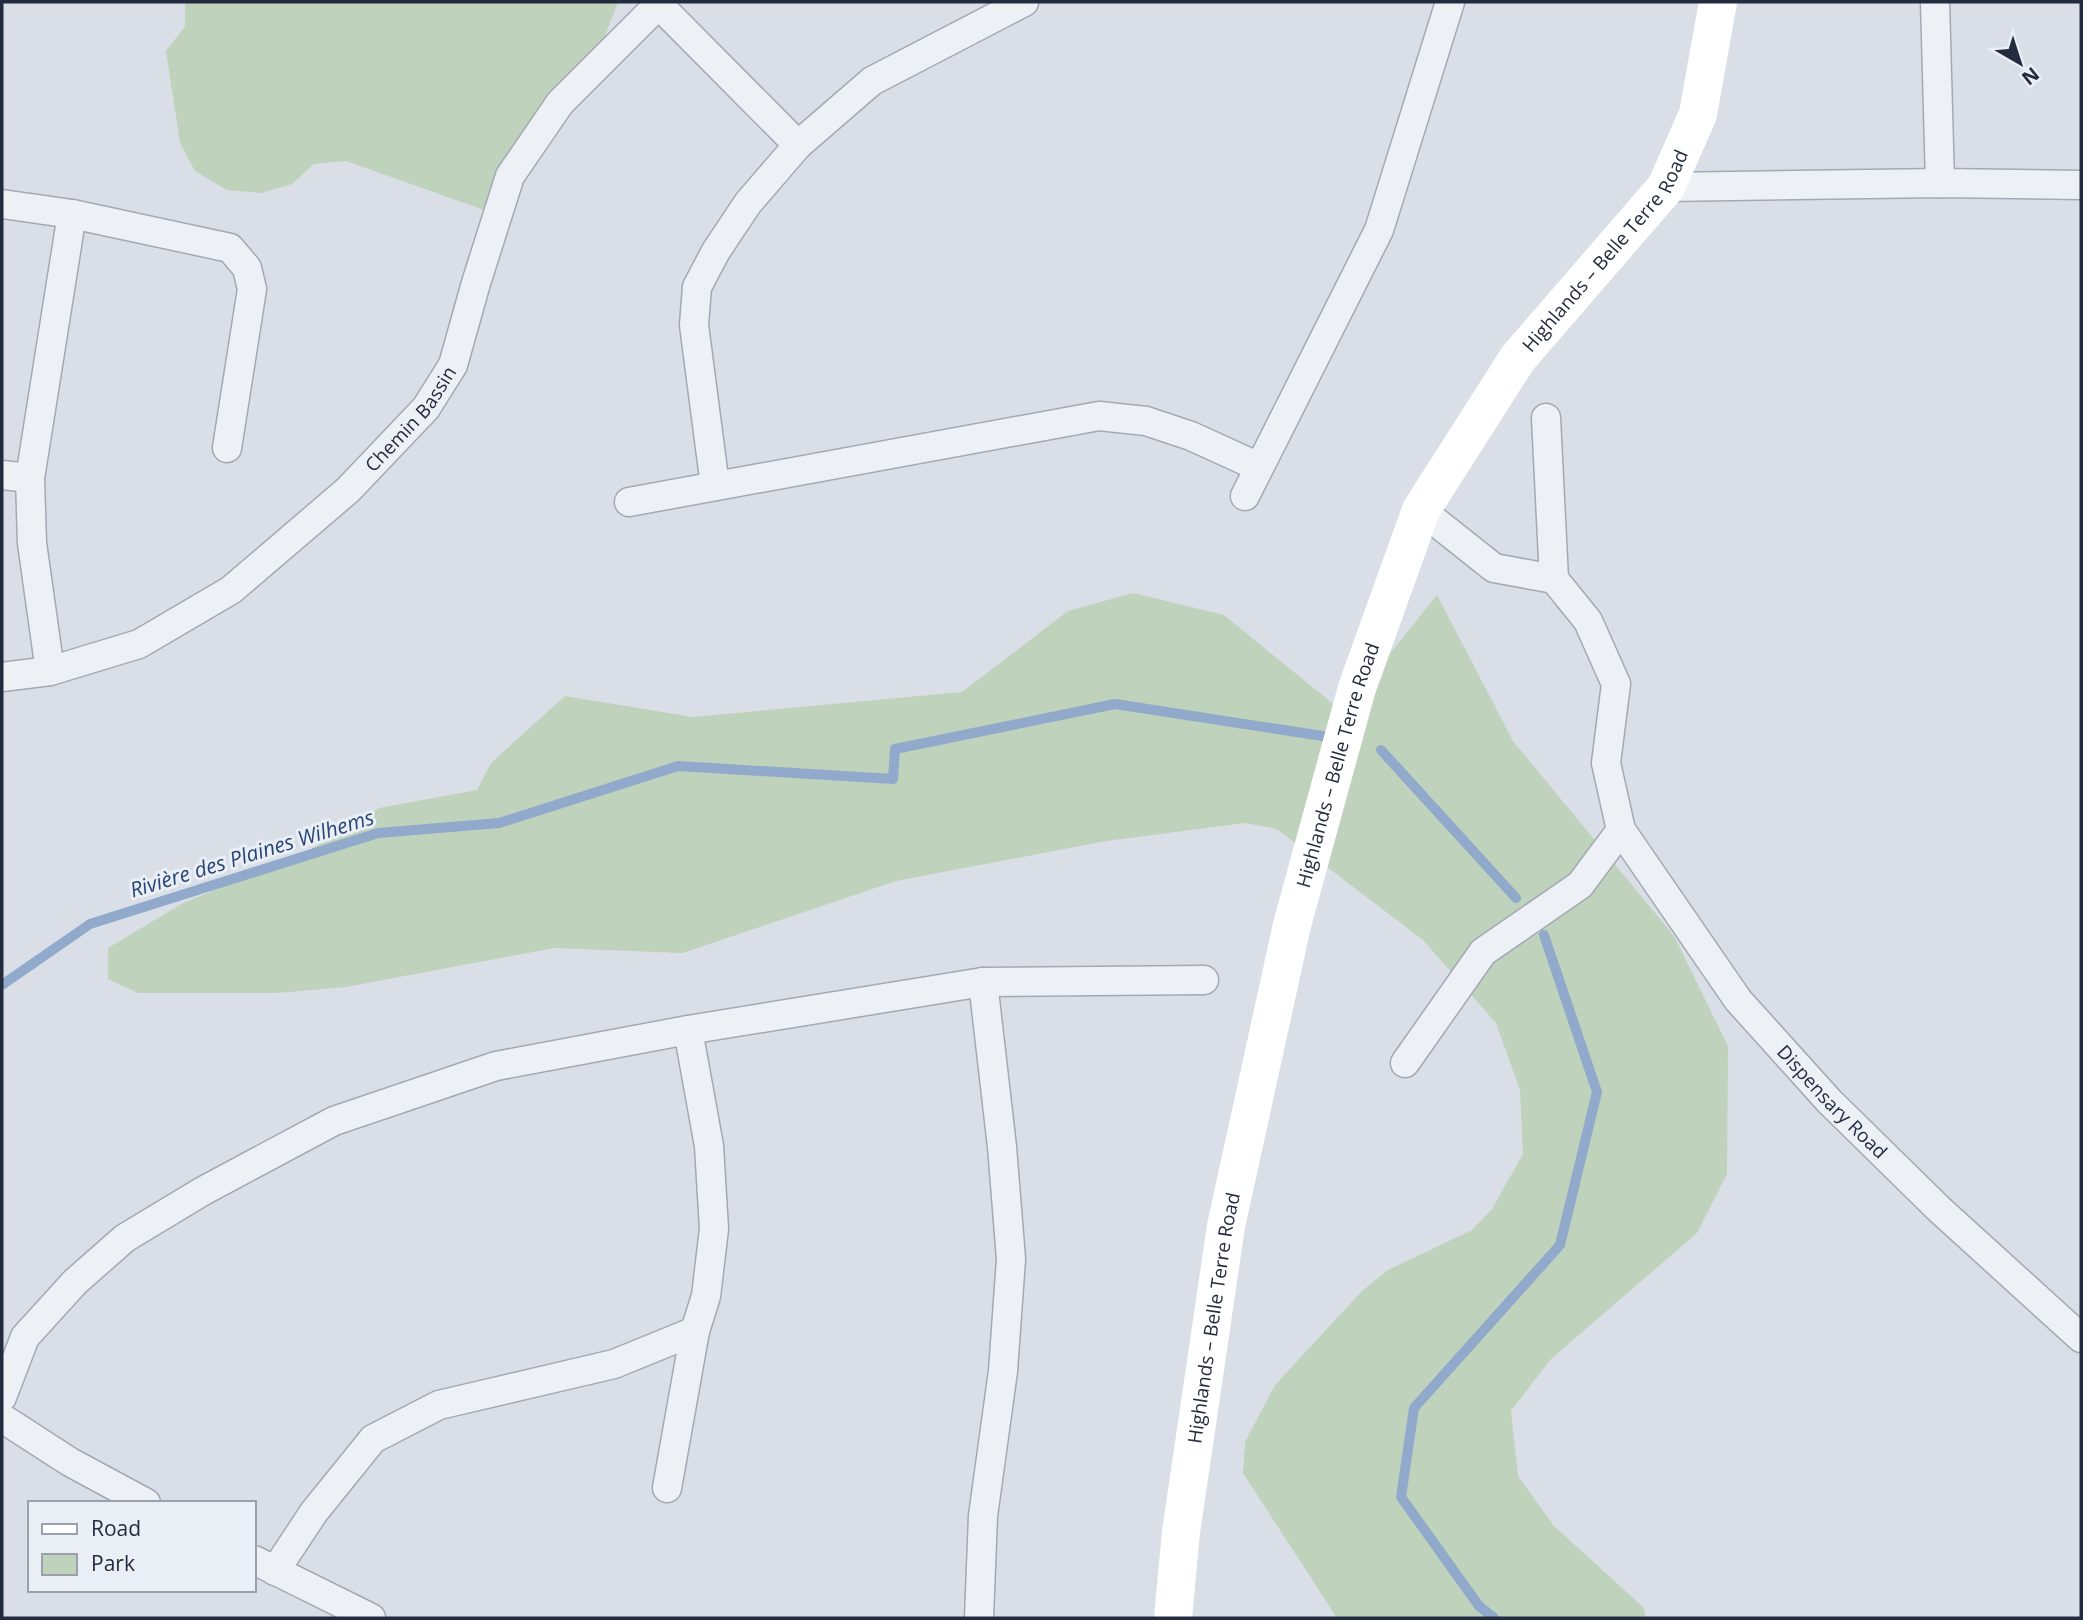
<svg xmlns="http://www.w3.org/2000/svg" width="2083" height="1620" font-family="'Open Sans',sans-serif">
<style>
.green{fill:#bfd2bb}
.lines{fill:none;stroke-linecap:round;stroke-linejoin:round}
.stream{stroke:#91aacc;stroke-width:10}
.street-casing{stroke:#a3a9b4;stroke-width:31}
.street{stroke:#edf0f5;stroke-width:28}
.secondary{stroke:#fff;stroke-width:38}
.labels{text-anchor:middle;stroke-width:6;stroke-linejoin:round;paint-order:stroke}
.street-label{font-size:19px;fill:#232c3e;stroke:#eaeef5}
.water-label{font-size:21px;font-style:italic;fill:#294776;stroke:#eaeef5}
</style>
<rect width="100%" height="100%" fill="#dadfe7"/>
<g class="green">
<polygon points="185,2 618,2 583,93 527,173 484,210 346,161 314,164 292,184 261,193 227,190 195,171 180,143 166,51 185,26"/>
<polygon points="1133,593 1224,615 1343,712 1437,595 1513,741 1674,936 1728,1046 1727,1174 1697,1233 1551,1359 1511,1411 1518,1476 1554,1526 1644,1608 1646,1618 1337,1618 1243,1473 1245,1442 1275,1385 1362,1291 1388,1270 1472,1230 1492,1209 1523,1154 1520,1090 1496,1023 1423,940 1277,829 1245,823 1106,841 896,881 683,953 554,948 346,987 278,993 138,993 108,979 108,948 183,903 303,854 379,808 477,790 491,763 565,696 693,717 962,692 1068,611"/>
</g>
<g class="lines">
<g class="stream">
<polyline points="1381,750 1516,898"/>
<polyline points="2,985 90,924 378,833 499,823 678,766 893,779 895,749 1115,704 1329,737"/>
<polyline points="1494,1618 1479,1606 1401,1497 1414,1408 1560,1245 1597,1092 1544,935"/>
</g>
<g class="street-casing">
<g id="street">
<polyline points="1935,2 1940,183"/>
<polyline points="658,4 798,145"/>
<polyline points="1666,187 1940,183 2081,185"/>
<polyline points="2,204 72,214 230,248 247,268 252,289 227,448"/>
<polyline points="1546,418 1554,579"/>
<polyline points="2,475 30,478"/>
<polyline points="715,486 694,325 697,287 716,251 748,203 798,145 872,81 1024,2"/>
<polyline points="1245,496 1379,230 1450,2"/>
<polyline points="629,502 1099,416 1146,421 1191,436 1259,467"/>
<polyline points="50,671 32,543 30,478 72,214"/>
<path id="s1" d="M2 677 50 671 139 644 231 590 348 490 426 408 453 365 476 283 510 176 560 103 661 2"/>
<path id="s2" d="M1621 830 1738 1000 1829 1101 1939 1209 2081 1338"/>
<polyline points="1405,1063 1483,952 1580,885 1621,830 1606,763 1616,684 1588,621 1554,579 1494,568 1421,510"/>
<polyline points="2,1397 25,1337 75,1282 125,1238 203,1191 334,1121 496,1066 688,1030 983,982 1204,980"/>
<polyline points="2,1418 70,1462 146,1503"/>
<polyline points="667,1488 695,1331 706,1296 714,1229 709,1146 688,1030"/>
<polyline points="254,1560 371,1618"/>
<polyline points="275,1571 314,1512 373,1439 439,1405 614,1364 695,1331"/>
<polyline points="979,1618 983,1516 1003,1371 1011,1259 1002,1147 983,982"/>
</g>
</g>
<use href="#street" class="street"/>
<path class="secondary" id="s3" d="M1173 1618 1181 1532 1226 1226 1292 925 1357 688 1421 510 1518 358 1666 187 1698 114 1718 2"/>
</g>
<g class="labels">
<g class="street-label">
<text dy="7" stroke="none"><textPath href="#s3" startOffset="1458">Highlands – Belle Terre Road</textPath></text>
<text dy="7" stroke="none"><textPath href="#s1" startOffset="497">Chemin Bassin</textPath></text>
<text dy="7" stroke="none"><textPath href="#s3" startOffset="870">Highlands – Belle Terre Road</textPath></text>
<text dy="7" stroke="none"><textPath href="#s2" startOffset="345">Dispensary Road</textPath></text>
<text dy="7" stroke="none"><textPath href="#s3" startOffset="303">Highlands – Belle Terre Road</textPath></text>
</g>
<g class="water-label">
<text transform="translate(252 854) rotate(-17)" y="7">Rivière des Plaines Wilhems</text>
</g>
</g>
<rect width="2083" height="1620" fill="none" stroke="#232c3e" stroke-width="7"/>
<rect x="28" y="1501" width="228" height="91" fill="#eaeef5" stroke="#9aa0ac" stroke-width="2"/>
<rect x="42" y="1524" width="35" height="10" fill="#ffffff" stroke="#9aa0ac" stroke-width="2"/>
<text x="91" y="1536" font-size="21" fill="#232c3e">Road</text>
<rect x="42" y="1554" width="35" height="21" fill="#bfd2bb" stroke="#9aa0ac" stroke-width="2"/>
<text x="91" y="1571" font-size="21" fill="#232c3e">Park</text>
<g transform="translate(2020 63) rotate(141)" stroke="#eaeef5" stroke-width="5" paint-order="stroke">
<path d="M0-5L12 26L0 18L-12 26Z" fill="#232c3e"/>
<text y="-10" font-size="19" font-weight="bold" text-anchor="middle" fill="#232c3e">N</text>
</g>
</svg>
